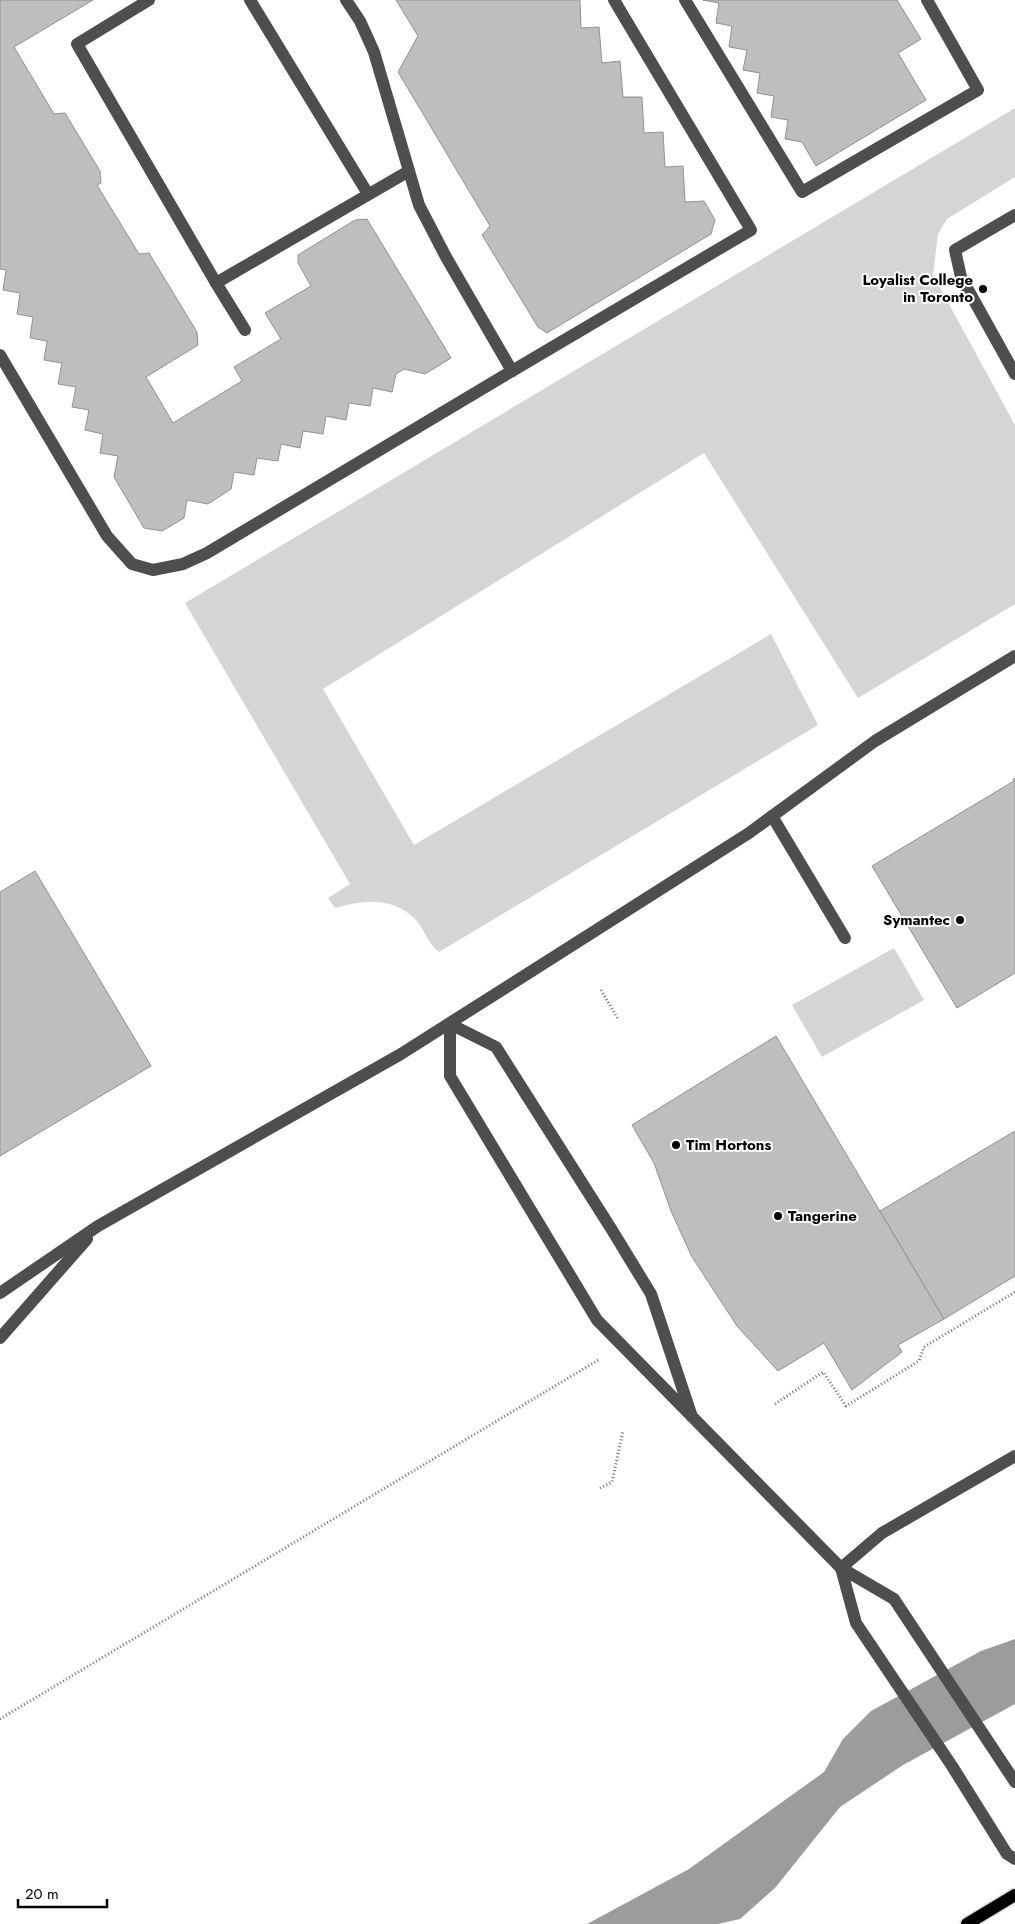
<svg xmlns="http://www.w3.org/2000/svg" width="1015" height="1924" font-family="Jost,sans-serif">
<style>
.green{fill:#d5d5d5}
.water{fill:#9c9c9c}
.building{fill:#bebebe;stroke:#929292}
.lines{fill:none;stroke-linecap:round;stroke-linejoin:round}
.major-casing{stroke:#dbdbdb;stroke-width:15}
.path{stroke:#707070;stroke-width:3;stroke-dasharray:1 2.5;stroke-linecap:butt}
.minor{stroke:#4e4e4e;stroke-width:12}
.major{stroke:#000;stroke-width:12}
.poi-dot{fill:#000;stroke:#fff;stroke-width:2}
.labels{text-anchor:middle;stroke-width:4;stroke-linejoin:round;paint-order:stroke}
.poi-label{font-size:15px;font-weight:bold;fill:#000;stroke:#fff;text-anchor:end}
</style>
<rect width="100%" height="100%" fill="#fff"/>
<g class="green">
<path d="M1015 108V177L947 219 938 234 933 275 1015 425V604L858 698 704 453 323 689 414 845 771 634 818 725 439 952C428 944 425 930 416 920 392 896 364 900 335 908L328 898 350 884 185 603Z"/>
<polygon points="894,948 924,1000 822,1057 792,1005"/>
</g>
<polygon class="water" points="1015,1639 1015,1704 903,1765 840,1807 775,1888 740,1919 718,1924 587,1924 689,1869 824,1772 843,1739 871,1711 981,1651"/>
<g class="building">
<polygon points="0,0 93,0 14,47 54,114 65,113 100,171 101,183 97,185 139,254 149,253 197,332 198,345 146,377 173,423 242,381 234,367 281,339 265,313 311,286 298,263 298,255 355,220 367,219 451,358 425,374 404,369 396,374 392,392 373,388 370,406 349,403 346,420 326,416 323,434 303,431 300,448 281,444 278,461 257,458 254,475 234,472 231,489 208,504 187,500 184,518 162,531 144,528 114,477 118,456 100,453 103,434 85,430 89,410 72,407 76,387 58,384 62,363 44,360 47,341 30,338 33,317 17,314 20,293 3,290 6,270 0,269"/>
<polygon points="396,0 580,0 581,28 599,27 602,63 620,61 623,97 642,97 644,133 663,132 665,167 683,166 685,202 704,201 715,220 711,234 547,333 538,327 482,235 490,226 398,72 418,36"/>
<polygon points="703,0 897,0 921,39 898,53 926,100 816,166 802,142 785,139 788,120 771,117 774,96 757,93 760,73 743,70 747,50 729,47 732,26 716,23 719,3"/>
<polygon points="1015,778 1015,973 957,1008 872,866 1014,781 1013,779"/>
<polygon points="35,871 151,1066 0,1156 0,892"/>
<polygon points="776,1036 944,1319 898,1345 902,1352 852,1390 824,1343 778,1371 737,1326 692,1257 671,1211 654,1163 632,1125"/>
<polygon points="1015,1131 1015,1276 944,1319 880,1211"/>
</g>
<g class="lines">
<g class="major-casing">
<polyline id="major" points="967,1924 1015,1895"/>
</g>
<g class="path">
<polyline points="601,990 618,1019"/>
<polyline points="775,1404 823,1372 846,1406 919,1361 924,1347 1015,1292"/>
<polyline points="600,1488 612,1482 623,1431"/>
<polyline points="0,1719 600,1359"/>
</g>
<g class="minor">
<polyline points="149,0 77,44 216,283"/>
<polyline points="250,0 368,194"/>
<polyline points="685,0 802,192 978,90 927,0"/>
<polyline points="1015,215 955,250 961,277 1015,374"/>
<polyline points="245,330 216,283 409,171"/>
<polyline points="0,355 107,536 132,564 153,570 183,564 207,553 512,371 446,257 419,205 374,52 360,21 346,0"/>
<polyline points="512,371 751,230 614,0"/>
<polyline points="772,816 845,938"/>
<polyline points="0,1293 98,1226 401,1054 749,833 875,741 1015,656"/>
<polyline points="0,1338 87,1239"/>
<polyline points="692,1417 651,1294 612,1230 496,1047 450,1024 450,1076 597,1320 841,1568 894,1599 1015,1782"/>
<polyline points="841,1568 856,1623 952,1766 1007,1854 1015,1859"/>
<polyline points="841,1568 882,1533 1015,1456"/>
</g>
<use href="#major" class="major"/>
</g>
<g class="poi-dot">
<circle cx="983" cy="289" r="5"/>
<circle cx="960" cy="920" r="5"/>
<circle cx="676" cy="1145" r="5"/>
<circle cx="778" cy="1216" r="5"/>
</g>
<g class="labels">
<g class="poi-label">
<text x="973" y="285">Loyalist College<tspan x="973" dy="17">in Toronto</tspan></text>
<text x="950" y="925">Symantec</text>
<text x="686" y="1150" text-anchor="start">Tim Hortons</text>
<text x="788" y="1221" text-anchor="start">Tangerine</text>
</g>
</g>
<path d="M18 1899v8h89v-8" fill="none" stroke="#000000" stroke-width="2.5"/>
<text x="25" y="1899" font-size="15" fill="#000000" stroke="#ffffff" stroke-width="4" paint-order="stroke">20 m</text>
</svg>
